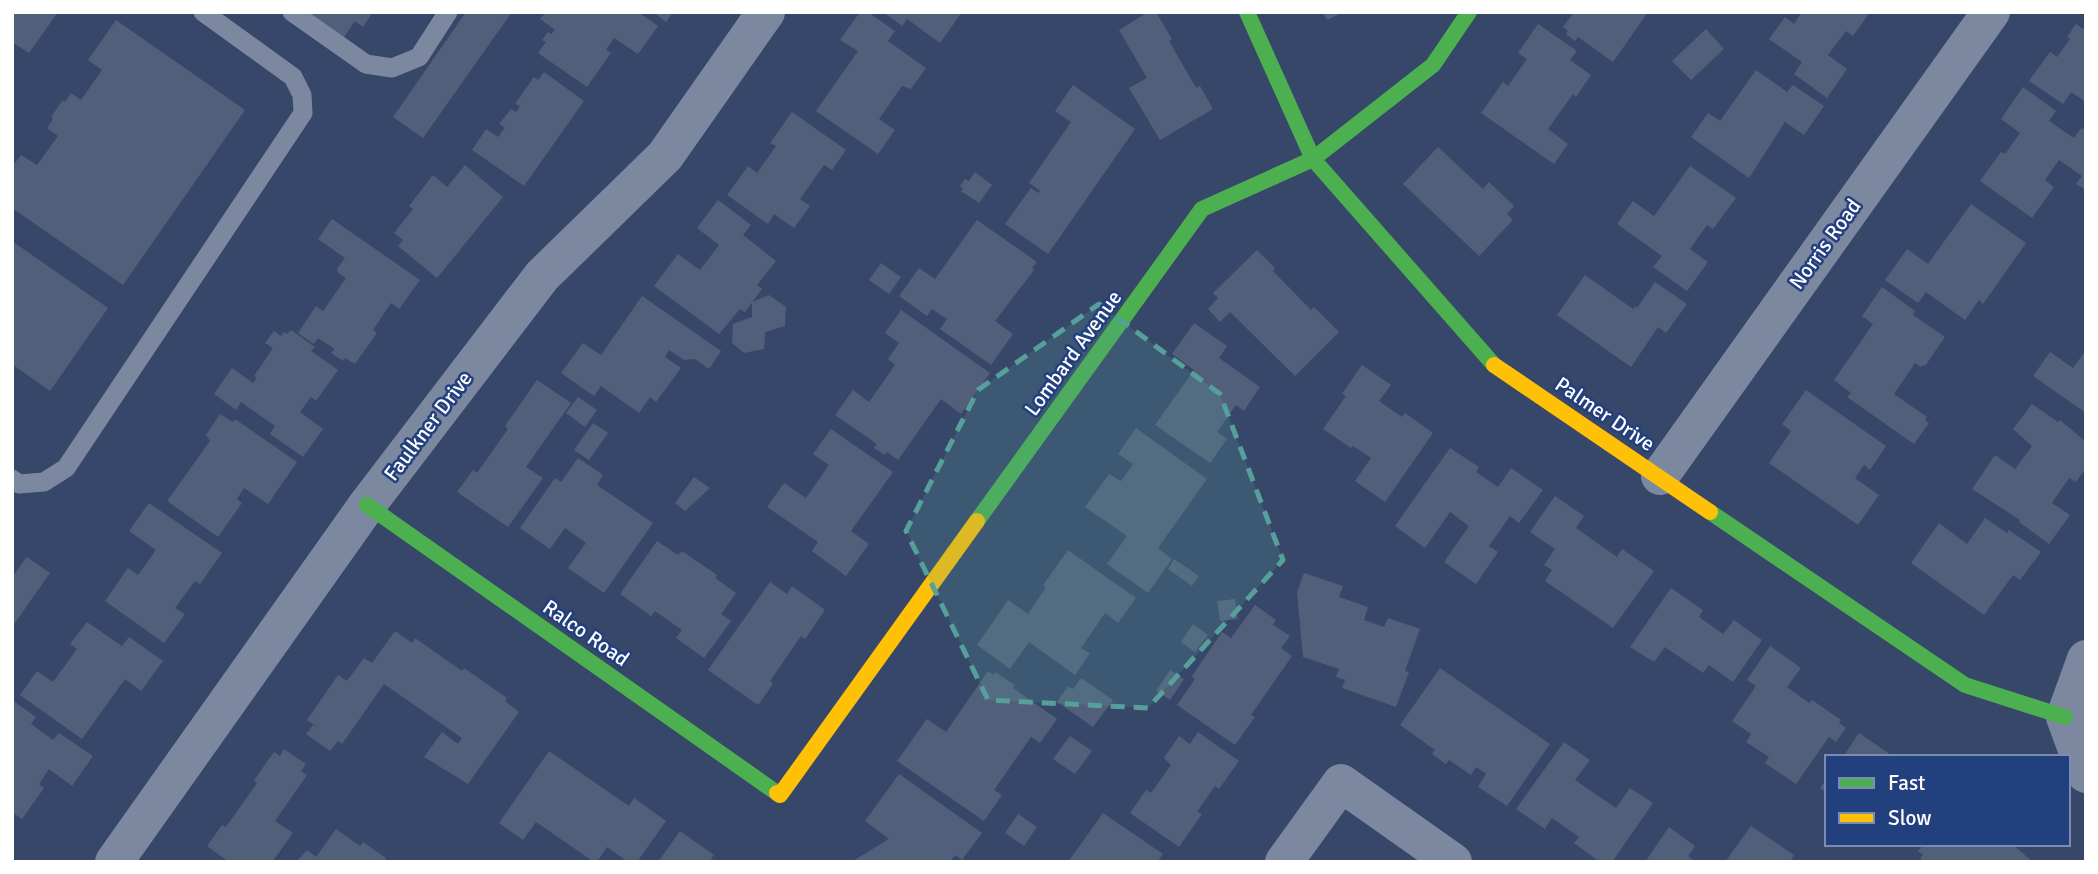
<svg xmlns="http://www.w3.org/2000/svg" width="2098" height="874" font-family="Signika,sans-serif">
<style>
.building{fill:#525f7b}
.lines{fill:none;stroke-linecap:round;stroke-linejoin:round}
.lane{stroke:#7c889f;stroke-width:19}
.street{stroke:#7c889f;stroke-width:38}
.fast{stroke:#4caf50;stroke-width:16}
.slow{stroke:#ffc107;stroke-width:16}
.marked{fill:#579f9a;fill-opacity:0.2;stroke:#579f9a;stroke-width:5;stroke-dasharray:14 9;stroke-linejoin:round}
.labels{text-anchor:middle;stroke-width:5;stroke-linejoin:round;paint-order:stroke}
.street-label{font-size:21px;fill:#fff;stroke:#223f7e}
</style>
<rect width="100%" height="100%" fill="#374769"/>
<g class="building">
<polygon points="12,12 58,12 29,53 12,42"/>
<polygon points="296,12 373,12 363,27 355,21 340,43"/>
<polygon points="466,12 512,12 423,138 393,117"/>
<polygon points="546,12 638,12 658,26 638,54 614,38 606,50 611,53 587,87 538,53 546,42 542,40 548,32 551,34 555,30 540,19"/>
<polygon points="653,12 673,12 666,22"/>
<polygon points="860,12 868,12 895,31 888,41 926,68 911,89 902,86 879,119 895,130 878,154 816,111 858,51 840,40"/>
<polygon points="883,12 962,12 940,43 907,19 902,26"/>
<polygon points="1148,12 1156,12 1172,39 1169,41 1196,88 1200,86 1213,109 1160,140 1129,88 1147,78 1119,30"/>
<polygon points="1323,12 1344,12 1327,20"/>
<polygon points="1574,12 1648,12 1613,62 1578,37 1575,41 1566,34 1568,31 1563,27"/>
<polygon points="1802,12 1870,12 1853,36 1846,31 1828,55 1847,69 1827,98 1794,74 1802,62 1769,39 1785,17 1794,24"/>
<polygon points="116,20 245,110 123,285 12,208 12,167 21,155 37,165 58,136 47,128 53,119 51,117 62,101 65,102 71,93 81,100 102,70 88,60"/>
<polygon points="1538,24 1577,51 1570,60 1591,75 1576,97 1573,94 1548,129 1568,144 1554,164 1481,113 1503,82 1508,86 1527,59 1518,53"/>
<polygon points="2076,24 2083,29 2086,25 2086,102 2071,92 2063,104 2029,81 2050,52 2057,57 2070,39 2067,37"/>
<polygon points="1706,29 1724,49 1691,80 1672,61"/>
<polygon points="1756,70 1787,92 1793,85 1824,106 1804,135 1785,122 1749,178 1691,137 1708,113 1720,121"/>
<polygon points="544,72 584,101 524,186 472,150 486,129 498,137 505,128 499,124 511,109 516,112 520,106 515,104 534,77 538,80"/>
<polygon points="1073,85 1135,129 1048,254 1005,224 1031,188 1038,193 1040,191 1029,183 1071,122 1055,111"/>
<polygon points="2023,87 2056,111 2049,121 2074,138 2081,128 2086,131 2086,190 2076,184 2082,176 2059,160 2045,180 2054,187 2032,218 1980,181 2001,152 2005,154 2020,133 2001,119"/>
<polygon points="792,112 846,150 832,170 824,165 800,199 810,206 794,228 774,214 768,224 727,195 748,166 757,173 776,146 770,143"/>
<polygon points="1438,147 1483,189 1489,182 1514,206 1507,214 1513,220 1479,256 1403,184"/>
<polygon points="465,165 503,197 437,278 398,246 403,240 394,233 413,209 409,206 433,175 447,187"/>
<polygon points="1690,166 1736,198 1713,229 1707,225 1690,249 1708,262 1687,291 1653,267 1662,256 1617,224 1633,201 1654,216"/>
<polygon points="975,172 992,185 979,203 961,191 963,189 960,186 965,179 969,181"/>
<polygon points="718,200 751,225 743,235 776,261 757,285 762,289 745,312 740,309 719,334 654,286 678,254 700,270 719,245 697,228"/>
<polygon points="1971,204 2026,243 1983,304 1979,300 1965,320 1926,292 1918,303 1885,280 1907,249 1928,264"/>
<polygon points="332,219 420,280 399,309 391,303 373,330 377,333 355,364 345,358 343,361 331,353 335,349 318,338 314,344 298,333 316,306 323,311 346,278 338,273 337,269 345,258 318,239"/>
<polygon points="977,220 1037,262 1032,268 1034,270 995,321 1013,334 991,365 940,329 947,319 932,309 927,316 899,296 919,268 935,279"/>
<polygon points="12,241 108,308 50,391 12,364"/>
<polygon points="1257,250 1275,268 1273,271 1311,310 1314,307 1339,332 1295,376 1230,312 1220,322 1208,309 1218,298 1213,293"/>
<polygon points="881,263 901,277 889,294 869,280"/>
<polygon points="1585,275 1633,309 1635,306 1637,308 1655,282 1687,304 1666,333 1658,327 1631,367 1557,315"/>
<polygon points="1882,287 1915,311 1913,315 1945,337 1925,366 1923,365 1921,367 1915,363 1894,394 1927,417 1925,420 1929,423 1914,444 1847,397 1851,393 1834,380 1873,324 1862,316"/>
<polygon points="769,295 786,307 785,326 765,332 764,349 744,353 732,343 733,324 752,317 752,302"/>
<polygon points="642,296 721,351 709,369 695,359 684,360 669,350 665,357 681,368 656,402 650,397 639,413 601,386 594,396 561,373 583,343 601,355"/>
<polygon points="901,310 990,373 961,414 941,399 898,460 887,452 885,455 874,448 877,444 835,415 853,390 869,402 895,365 888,359 899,343 885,333"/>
<polygon points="1194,323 1227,346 1219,358 1260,387 1244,411 1236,405 1217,432 1227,439 1210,463 1155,425 1194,370 1172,354"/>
<polygon points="291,330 315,347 311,351 338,370 316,401 311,397 300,412 323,429 303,457 270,434 275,426 241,402 236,410 214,394 232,368 253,383 257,378 254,376 273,348 265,343 274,331 281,336 284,332 287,334"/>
<polygon points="2086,350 2086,413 2033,376 2050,352 2073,368"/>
<polygon points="1362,365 1391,385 1379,401 1402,417 1405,413 1433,433 1385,502 1355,481 1371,458 1353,446 1351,448 1323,429 1346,396 1342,394"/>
<polygon points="537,380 571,403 526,467 543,478 508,527 457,492 473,470 477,473 508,429 505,426"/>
<polygon points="1806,390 1886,446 1870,470 1864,465 1855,478 1879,495 1858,525 1769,463 1791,431 1782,424"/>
<polygon points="578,397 597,410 585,427 566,413"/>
<polygon points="2032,404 2058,422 2060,420 2086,442 2086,468 2076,482 2069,478 2052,503 2070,515 2049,544 2019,522 2020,520 1972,489 1995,455 2015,469 2032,446 2013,429"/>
<polygon points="220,414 233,422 235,419 297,462 268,504 244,488 237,499 242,503 218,537 167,501 210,441 206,435"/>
<polygon points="593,423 608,433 589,460 574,450"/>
<polygon points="1136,428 1207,479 1158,548 1172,559 1148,593 1107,564 1127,536 1085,507 1109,474 1121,481 1133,464 1118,454"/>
<polygon points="831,429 893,472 851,531 869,544 846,576 812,551 818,542 767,507 784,483 806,498 829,465 813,454"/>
<polygon points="1450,448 1479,467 1476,472 1498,487 1511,468 1543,490 1519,523 1510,516 1489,546 1498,552 1476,584 1444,562 1469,526 1450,512 1425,548 1395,526"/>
<polygon points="578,458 603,475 597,485 653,523 604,593 568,568 586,543 565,528 550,549 520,528 555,478 561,482"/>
<polygon points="694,477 710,488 685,511 675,503"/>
<polygon points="1555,496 1584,516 1576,528 1617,557 1622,549 1654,571 1613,628 1545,581 1552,570 1544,565 1555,549 1530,532"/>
<polygon points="149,503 222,553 200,584 195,581 175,608 185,614 164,643 105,601 128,568 138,575 156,550 129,531"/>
<polygon points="1985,518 2007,533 2009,530 2041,552 2020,580 2013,575 1984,615 1911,563 1939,523 1967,544"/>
<polygon points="657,541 678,555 682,551 717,575 715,578 736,593 721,614 731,621 704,658 676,638 682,630 655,611 651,616 620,594"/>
<polygon points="1068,550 1136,598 1118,623 1105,613 1081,648 1090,653 1075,675 1029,642 1010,669 977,645 1008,600 1028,614 1046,587 1043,585"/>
<polygon points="27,557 50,573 12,627 12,577"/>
<polygon points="1174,559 1199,576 1192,586 1168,569"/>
<polygon points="1304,573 1343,586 1339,597 1368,607 1364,620 1384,627 1388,618 1420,629 1405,671 1409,672 1396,707 1342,688 1345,680 1336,677 1339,669 1303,657 1297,592"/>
<polygon points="770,582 787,594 792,586 825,610 805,639 801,636 770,681 773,684 758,705 708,670"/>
<polygon points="1671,588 1703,610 1699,617 1723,634 1734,620 1762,640 1733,682 1709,665 1703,673 1665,647 1654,662 1630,647"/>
<polygon points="1235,599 1238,619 1220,621 1217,601"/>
<polygon points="1255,605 1276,620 1273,625 1290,636 1281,648 1292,656 1251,715 1255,717 1235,745 1177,705 1195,679 1192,676 1222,632 1231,638"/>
<polygon points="87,622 122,646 129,637 163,661 141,691 125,679 82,739 20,695 37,671 53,682 77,649 70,644"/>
<polygon points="1193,624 1208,635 1195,652 1181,642"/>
<polygon points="395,631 412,643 415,638 462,671 464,668 507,698 505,701 519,712 468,784 424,757 442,732 458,744 462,738 384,684 342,744 338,741 330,751 306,734 313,725 320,729 307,720 338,675 347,681 364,658 372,663"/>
<polygon points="1770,646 1801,668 1787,687 1809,703 1812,700 1841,720 1839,723 1846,728 1836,742 1829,737 1796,784 1765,763 1769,757 1746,742 1751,734 1732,721 1756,686 1747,680"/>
<polygon points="1440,668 1550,744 1507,806 1478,787 1486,774 1476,767 1471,775 1449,760 1446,764 1432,754 1435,750 1400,725"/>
<polygon points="1170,670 1184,679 1170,700 1156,691"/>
<polygon points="988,671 993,675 995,672 1015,685 1013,688 1057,719 1040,743 1031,737 994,790 1002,795 984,821 897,761 927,719 946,732"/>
<polygon points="1081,678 1113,700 1093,727 1057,702 1068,686 1073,689"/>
<polygon points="12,700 36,717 31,724 53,740 59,733 93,756 72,786 49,769 39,784 44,788 22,819 12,812"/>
<polygon points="1198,732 1239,761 1219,789 1215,786 1197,812 1202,814 1179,847 1130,813 1146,790 1151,793 1171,765 1164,758 1179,736 1190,744"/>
<polygon points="1859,733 1891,755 1890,757 1843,757"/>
<polygon points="1070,736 1092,751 1075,774 1053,759"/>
<polygon points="1564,742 1590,760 1575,780 1616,808 1630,788 1653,803 1612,862 1600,862 1574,843 1579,837 1552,818 1545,829 1516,809"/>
<polygon points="284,749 306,764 301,771 307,775 275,821 293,833 272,862 229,862 207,846 222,825 226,827 257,783 254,780 274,752 280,756"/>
<polygon points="549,751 629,806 634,798 666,821 637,862 628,862 607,847 597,862 594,862 536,822 523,840 499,823"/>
<polygon points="899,774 982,833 962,860 955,855 950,862 851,862 889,839 865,821"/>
<polygon points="1827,779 1827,793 1820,788"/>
<polygon points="1103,813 1163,854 1157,862 1068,862"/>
<polygon points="1018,814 1037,827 1024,846 1005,833"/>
<polygon points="1751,826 1794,855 1790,862 1725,862"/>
<polygon points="1669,827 1695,846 1688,856 1696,862 1645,862"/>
<polygon points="336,829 360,846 363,842 386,858 384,862 296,862 307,850 316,857"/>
<polygon points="680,831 714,855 709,862 658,862"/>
<polygon points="1924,844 2012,844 2033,862 1924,862 1920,858 1923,855 1918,851"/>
</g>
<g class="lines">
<g class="lane">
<polyline points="292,12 366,64 392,68 419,57 448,12"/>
<polyline points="12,479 19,484 44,482 66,468 303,113 302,95 293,77 203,12"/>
</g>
<g class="street">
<polyline points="1660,476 1991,12"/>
<polyline points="2086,659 2065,717 2086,774"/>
<polyline points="114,862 367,505 542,276 665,156 766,12"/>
<polyline points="1284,862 1341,783 1453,862"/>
</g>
<g class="fast">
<polyline points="1247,12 1313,159 1494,365"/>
<polyline points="367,505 777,793"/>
<polyline points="1710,512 1965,685 2065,717"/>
<polyline points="977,521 1202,209 1313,159 1433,65 1469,12"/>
</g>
<g class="slow">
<polyline points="1494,365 1710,512"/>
<polyline points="777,793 780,795 977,521"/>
</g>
</g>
<path class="marked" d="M1099 304 1220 394 1283 560 1148 708 988 700 906 531 978 390Z"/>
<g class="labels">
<g class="street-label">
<text transform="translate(1825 244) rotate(-54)" y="7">Norris Road</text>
<text transform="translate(1073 353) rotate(-54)" y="7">Lombard Avenue</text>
<text transform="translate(1605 414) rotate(34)" y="7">Palmer Drive</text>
<text transform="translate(428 426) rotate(-53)" y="7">Faulkner Drive</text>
<text transform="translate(586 633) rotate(35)" y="7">Ralco Road</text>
</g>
</g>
<rect width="2098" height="874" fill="none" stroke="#ffffff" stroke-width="28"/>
<rect x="1825" y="755" width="245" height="91" fill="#223f7e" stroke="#7a8cb2" stroke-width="2"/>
<rect x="1839" y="778" width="35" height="10" fill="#4caf50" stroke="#7a8cb2" stroke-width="2"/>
<text x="1888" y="790" font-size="21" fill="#ffffff">Fast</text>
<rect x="1839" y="813" width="35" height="10" fill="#ffc107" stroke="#7a8cb2" stroke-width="2"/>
<text x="1888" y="825" font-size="21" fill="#ffffff">Slow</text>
</svg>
